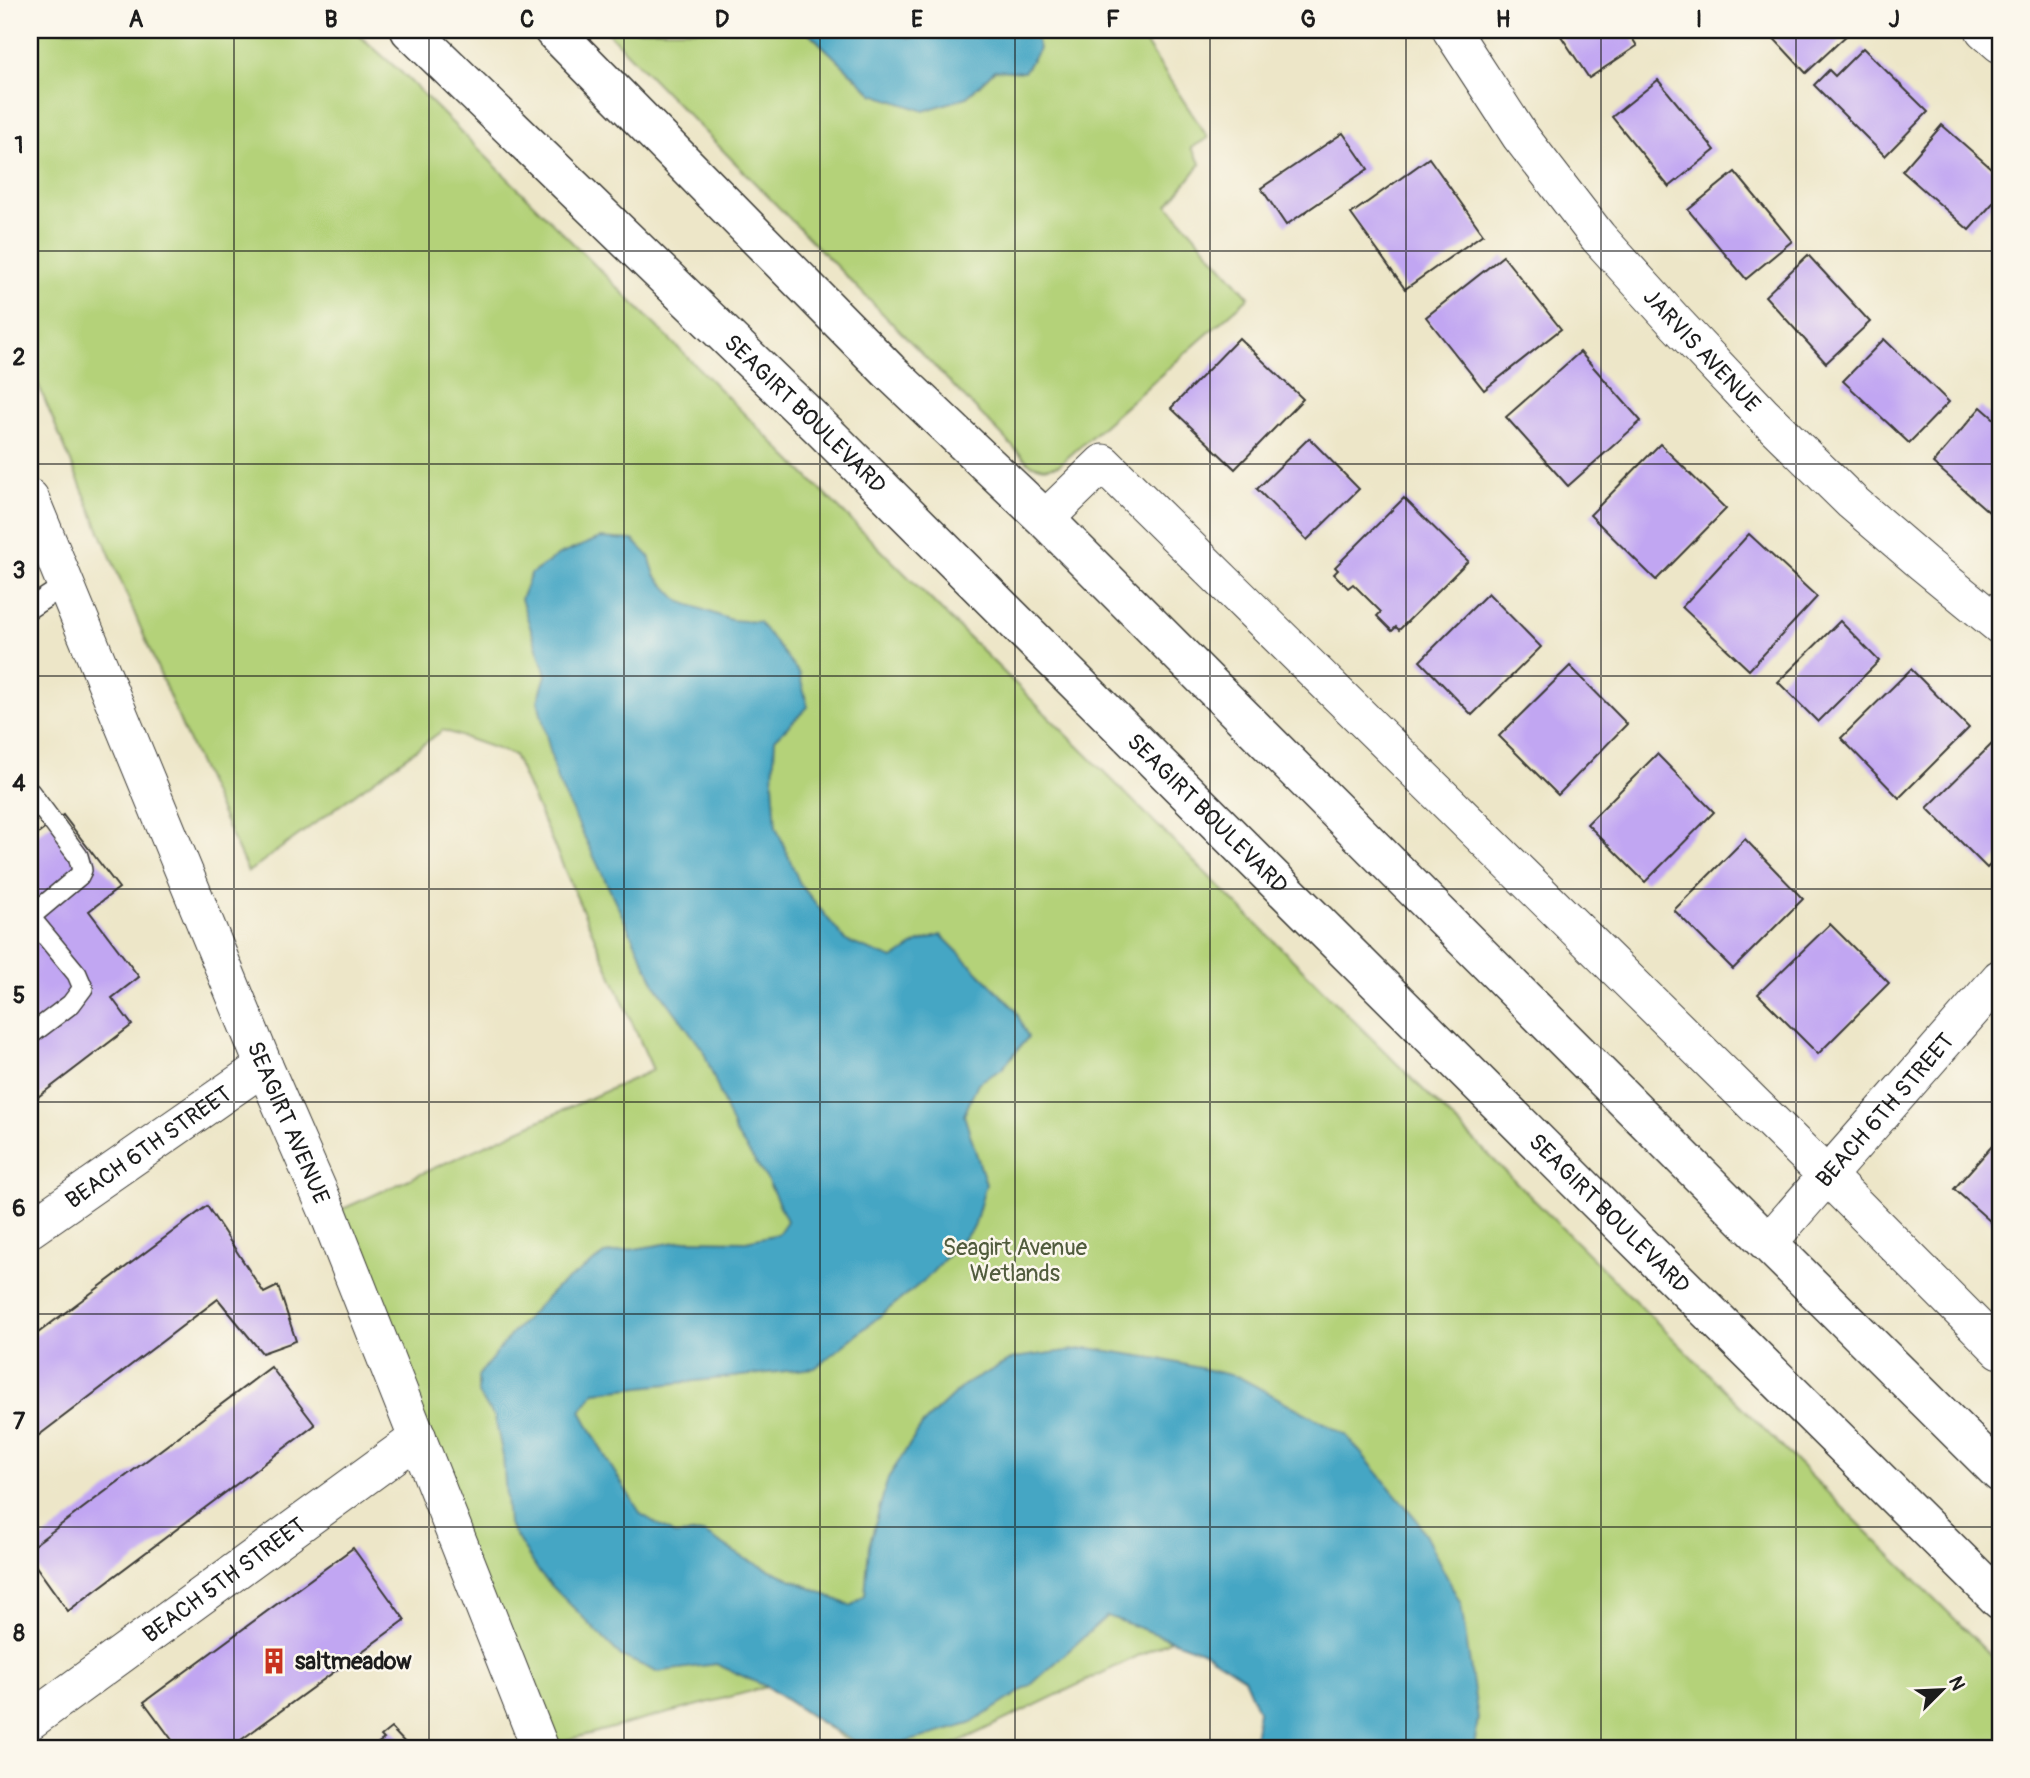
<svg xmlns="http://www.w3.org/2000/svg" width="2030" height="1778" font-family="Pangolin,sans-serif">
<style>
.green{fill:#b4d279;stroke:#68774a;stroke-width:2}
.water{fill:#44a6c4;stroke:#306170;stroke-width:2}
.building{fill:#c1a6f2}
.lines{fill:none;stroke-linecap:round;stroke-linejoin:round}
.lane-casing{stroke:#3b3a36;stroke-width:22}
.street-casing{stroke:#3b3a36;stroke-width:39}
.primary-casing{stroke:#3b3a36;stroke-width:41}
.lane{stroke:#fff;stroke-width:19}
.street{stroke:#fff;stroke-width:37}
.primary{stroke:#fff;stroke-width:38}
.grid{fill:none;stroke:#1c1c1c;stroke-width:2;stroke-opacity:0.55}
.labels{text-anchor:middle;stroke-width:5;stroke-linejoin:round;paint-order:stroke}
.street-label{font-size:23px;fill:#1c1c1c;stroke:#fbf7ec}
.park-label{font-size:23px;fill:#515c3d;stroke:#fbf7ec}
.poi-label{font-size:23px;font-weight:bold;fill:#1c1c1c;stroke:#fbf7ec;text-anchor:start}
.neatline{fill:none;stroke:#1c1c1c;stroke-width:2.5}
.grid-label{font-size:23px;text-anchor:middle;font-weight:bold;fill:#1c1c1c}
</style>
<rect width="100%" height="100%" fill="#fbf7ec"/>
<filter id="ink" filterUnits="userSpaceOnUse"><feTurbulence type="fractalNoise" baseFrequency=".0143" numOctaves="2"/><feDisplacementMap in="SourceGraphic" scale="14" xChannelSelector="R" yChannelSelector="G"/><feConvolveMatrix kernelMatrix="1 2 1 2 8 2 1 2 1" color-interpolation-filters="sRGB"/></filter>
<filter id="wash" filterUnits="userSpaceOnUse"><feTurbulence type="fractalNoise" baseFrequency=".00686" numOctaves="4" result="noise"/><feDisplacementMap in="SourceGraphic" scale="28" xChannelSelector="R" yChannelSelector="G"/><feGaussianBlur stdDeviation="1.57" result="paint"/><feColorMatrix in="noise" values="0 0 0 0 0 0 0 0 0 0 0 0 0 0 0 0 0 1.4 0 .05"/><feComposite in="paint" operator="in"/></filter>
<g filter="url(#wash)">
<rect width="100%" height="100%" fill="#ede6c8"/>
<g class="green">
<polygon points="30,30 353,30 402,73 2000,1664 2000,1748 1474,1748 1478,1718 1417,1522 946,1748 858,1748 767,1687 540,1747 329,1215 653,1070 514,755 443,730 248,872 184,731 30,365"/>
<polygon points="605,30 806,30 873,94 967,97 995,70 1039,49 1034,30 1137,30 1208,138 1191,148 1201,164 1168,205 1249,297 1059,465 1044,468 1030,464"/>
</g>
<g class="water">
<polygon points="806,30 895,30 910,38 937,30 1034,30 1039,49 1024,72 995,70 967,97 924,111 873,94"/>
<polygon points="600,538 633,540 649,556 655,575 679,601 731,620 759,622 799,673 808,707 775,739 773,781 776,827 800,884 846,941 893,959 917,943 941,935 1015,1009 1028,1037 1002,1069 978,1083 964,1115 986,1184 974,1227 926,1279 815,1368 595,1392 581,1411 607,1460 641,1514 676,1535 704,1533 746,1559 851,1606 865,1595 869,1546 888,1478 923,1424 964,1385 1014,1358 1089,1348 1160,1359 1239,1377 1346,1435 1418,1521 1461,1604 1478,1718 1474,1748 1253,1748 1258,1710 1244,1678 1202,1651 1107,1616 1031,1685 970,1724 886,1748 868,1748 826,1726 767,1687 716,1664 657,1672 621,1656 541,1575 508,1524 503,1457 495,1418 478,1394 478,1376 513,1332 556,1288 605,1254 688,1240 746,1241 778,1234 787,1221 768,1181 735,1132 703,1050 656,986 557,780 538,701 546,675 521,599 531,574 559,555"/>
</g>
<g id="blocks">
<g class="building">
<polygon points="1557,30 1627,30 1637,46 1589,78"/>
<polygon points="1766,30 1844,30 1848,34 1806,73"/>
<polygon points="1863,48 1928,112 1885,156 1814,85 1829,70 1835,76"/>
<polygon points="1658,80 1715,150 1669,187 1612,117"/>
<polygon points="1942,125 2000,176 2000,195 1969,230 1902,171"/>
<polygon points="1343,133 1368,169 1286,225 1261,188"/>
<polygon points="1429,158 1483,234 1405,289 1351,214"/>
<polygon points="1735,172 1792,241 1746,279 1688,210"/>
<polygon points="1808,255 1870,322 1826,363 1765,296"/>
<polygon points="1503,256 1561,329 1484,390 1426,317"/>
<polygon points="1239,338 1303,399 1235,469 1171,408"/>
<polygon points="1884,339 1949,402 1909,443 1843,381"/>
<polygon points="1580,352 1641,421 1568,486 1506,417"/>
<polygon points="1981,407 2000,424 2000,499 1989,512 1933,463"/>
<polygon points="1309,438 1359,489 1307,540 1257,489"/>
<polygon points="1660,444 1726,509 1656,580 1590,515"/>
<polygon points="1404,498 1468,561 1399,630 1396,627 1392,631 1377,616 1381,612 1353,584 1348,588 1334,574 1338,570 1335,567"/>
<polygon points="1749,534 1817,597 1749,670 1682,607"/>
<polygon points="1488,593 1541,647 1472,715 1420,661"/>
<polygon points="1840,621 1879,661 1818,722 1778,682"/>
<polygon points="1570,666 1627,724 1558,795 1499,736"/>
<polygon points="1911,669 1969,728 1899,798 1841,738"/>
<polygon points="1997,739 2000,742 2000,855 1987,868 1927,808"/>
<polygon points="1657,754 1714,812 1645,882 1587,824"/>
<polygon points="63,815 119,888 89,911 139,977 112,998 132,1025 30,1103 30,829 35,836"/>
<polygon points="1745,839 1803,899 1733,969 1674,910"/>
<polygon points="1830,924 1889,983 1818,1054 1758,994"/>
<polygon points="2000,1137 2000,1230 1954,1189"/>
<polygon points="207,1206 264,1293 278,1286 296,1341 262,1353 218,1299 30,1442 30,1339"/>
<polygon points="271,1367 315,1425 68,1611 30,1558 30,1548"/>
<polygon points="353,1548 405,1620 230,1748 178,1748 144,1702"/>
<polygon points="391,1728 410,1748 371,1748 384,1739 381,1736"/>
</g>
</g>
</g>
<g filter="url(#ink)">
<use href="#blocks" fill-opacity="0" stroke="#3b3a36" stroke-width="2"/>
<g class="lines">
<g class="lane-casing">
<g id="lane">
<polyline points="30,608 65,585"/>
<polyline points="30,792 78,856 82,870 79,876 30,917"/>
<polyline points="30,917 77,974 83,988 71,1004 30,1035"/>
</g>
</g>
<g class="street-casing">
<g id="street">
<path id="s1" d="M1451 30 1520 136 1598 237 1676 323 1762 414 1852 502 1923 563 2000 626"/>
<polyline points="1984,30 2000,44"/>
<path id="s2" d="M30 498 264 1066 329 1215 540 1748"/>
<polyline points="1045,519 1103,463 1827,1176 2000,1350"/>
<path id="s3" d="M30 1229 264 1066"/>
<path id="s4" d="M1768 1243 2000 978"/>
<path id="s5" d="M30 1721 418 1438"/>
</g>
</g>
<g class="primary-casing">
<g id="primary">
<path id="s6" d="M410 30 819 426 1600 1204 2000 1600"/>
<polyline points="553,30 889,371 1045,519 1768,1243 2000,1473"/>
</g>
</g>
<use href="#lane" class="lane"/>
<use href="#street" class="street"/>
<use href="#primary" class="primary"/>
</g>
</g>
<path class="grid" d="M234 30V1748M429 30V1748M624 30V1748M820 30V1748M1015 30V1748M1210 30V1748M1406 30V1748M1601 30V1748M1796 30V1748M30 251H2000M30 464H2000M30 676H2000M30 889H2000M30 1102H2000M30 1314H2000M30 1527H2000"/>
<defs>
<g id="building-bare" transform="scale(2.1)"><path d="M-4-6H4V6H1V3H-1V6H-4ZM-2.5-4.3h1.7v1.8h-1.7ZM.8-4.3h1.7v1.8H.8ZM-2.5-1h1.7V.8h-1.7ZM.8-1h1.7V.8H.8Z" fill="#c8321e" stroke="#fbf7ec" stroke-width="2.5" paint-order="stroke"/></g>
</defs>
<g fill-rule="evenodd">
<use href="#building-bare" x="274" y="1661"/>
</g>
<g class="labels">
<g class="street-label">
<text dy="8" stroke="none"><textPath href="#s1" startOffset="408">JARVIS AVENUE</textPath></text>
<text dy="8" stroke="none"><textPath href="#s6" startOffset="551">SEAGIRT BOULEVARD</textPath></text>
<text dy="8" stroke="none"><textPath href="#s6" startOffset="1118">SEAGIRT BOULEVARD</textPath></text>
<text dy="8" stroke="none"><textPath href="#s4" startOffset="177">BEACH 6TH STREET</textPath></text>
<text dy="8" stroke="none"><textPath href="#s2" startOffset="676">SEAGIRT AVENUE</textPath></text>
<text dy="8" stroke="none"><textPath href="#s3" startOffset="144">BEACH 6TH STREET</textPath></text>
<text dy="8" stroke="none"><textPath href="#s6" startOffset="1685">SEAGIRT BOULEVARD</textPath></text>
<text dy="8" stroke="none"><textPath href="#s5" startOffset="240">BEACH 5TH STREET</textPath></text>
</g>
<g class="park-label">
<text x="1015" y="1255">Seagirt Avenue<tspan x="1015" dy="26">Wetlands</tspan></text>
</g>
<g class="poi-label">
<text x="295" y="1669">saltmeadow</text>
</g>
</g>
<rect width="2030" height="1778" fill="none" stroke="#fbf7ec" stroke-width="77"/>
<g transform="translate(1942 1690) rotate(66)" stroke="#fbf7ec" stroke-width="5" paint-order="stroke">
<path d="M0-5L12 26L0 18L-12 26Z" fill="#1c1c1c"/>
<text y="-10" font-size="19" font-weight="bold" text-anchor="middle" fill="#1c1c1c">N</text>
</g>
<rect x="38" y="38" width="1954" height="1702" class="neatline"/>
<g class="grid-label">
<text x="136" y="27">A</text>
<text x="331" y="27">B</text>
<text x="527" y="27">C</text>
<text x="722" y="27">D</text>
<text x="917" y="27">E</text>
<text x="1113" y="27">F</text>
<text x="1308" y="27">G</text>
<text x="1503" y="27">H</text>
<text x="1699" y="27">I</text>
<text x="1894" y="27">J</text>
<text x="19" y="153">1</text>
<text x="19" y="365">2</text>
<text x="19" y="578">3</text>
<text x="19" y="791">4</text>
<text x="19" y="1003">5</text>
<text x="19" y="1216">6</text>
<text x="19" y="1429">7</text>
<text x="19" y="1641">8</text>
</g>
</svg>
